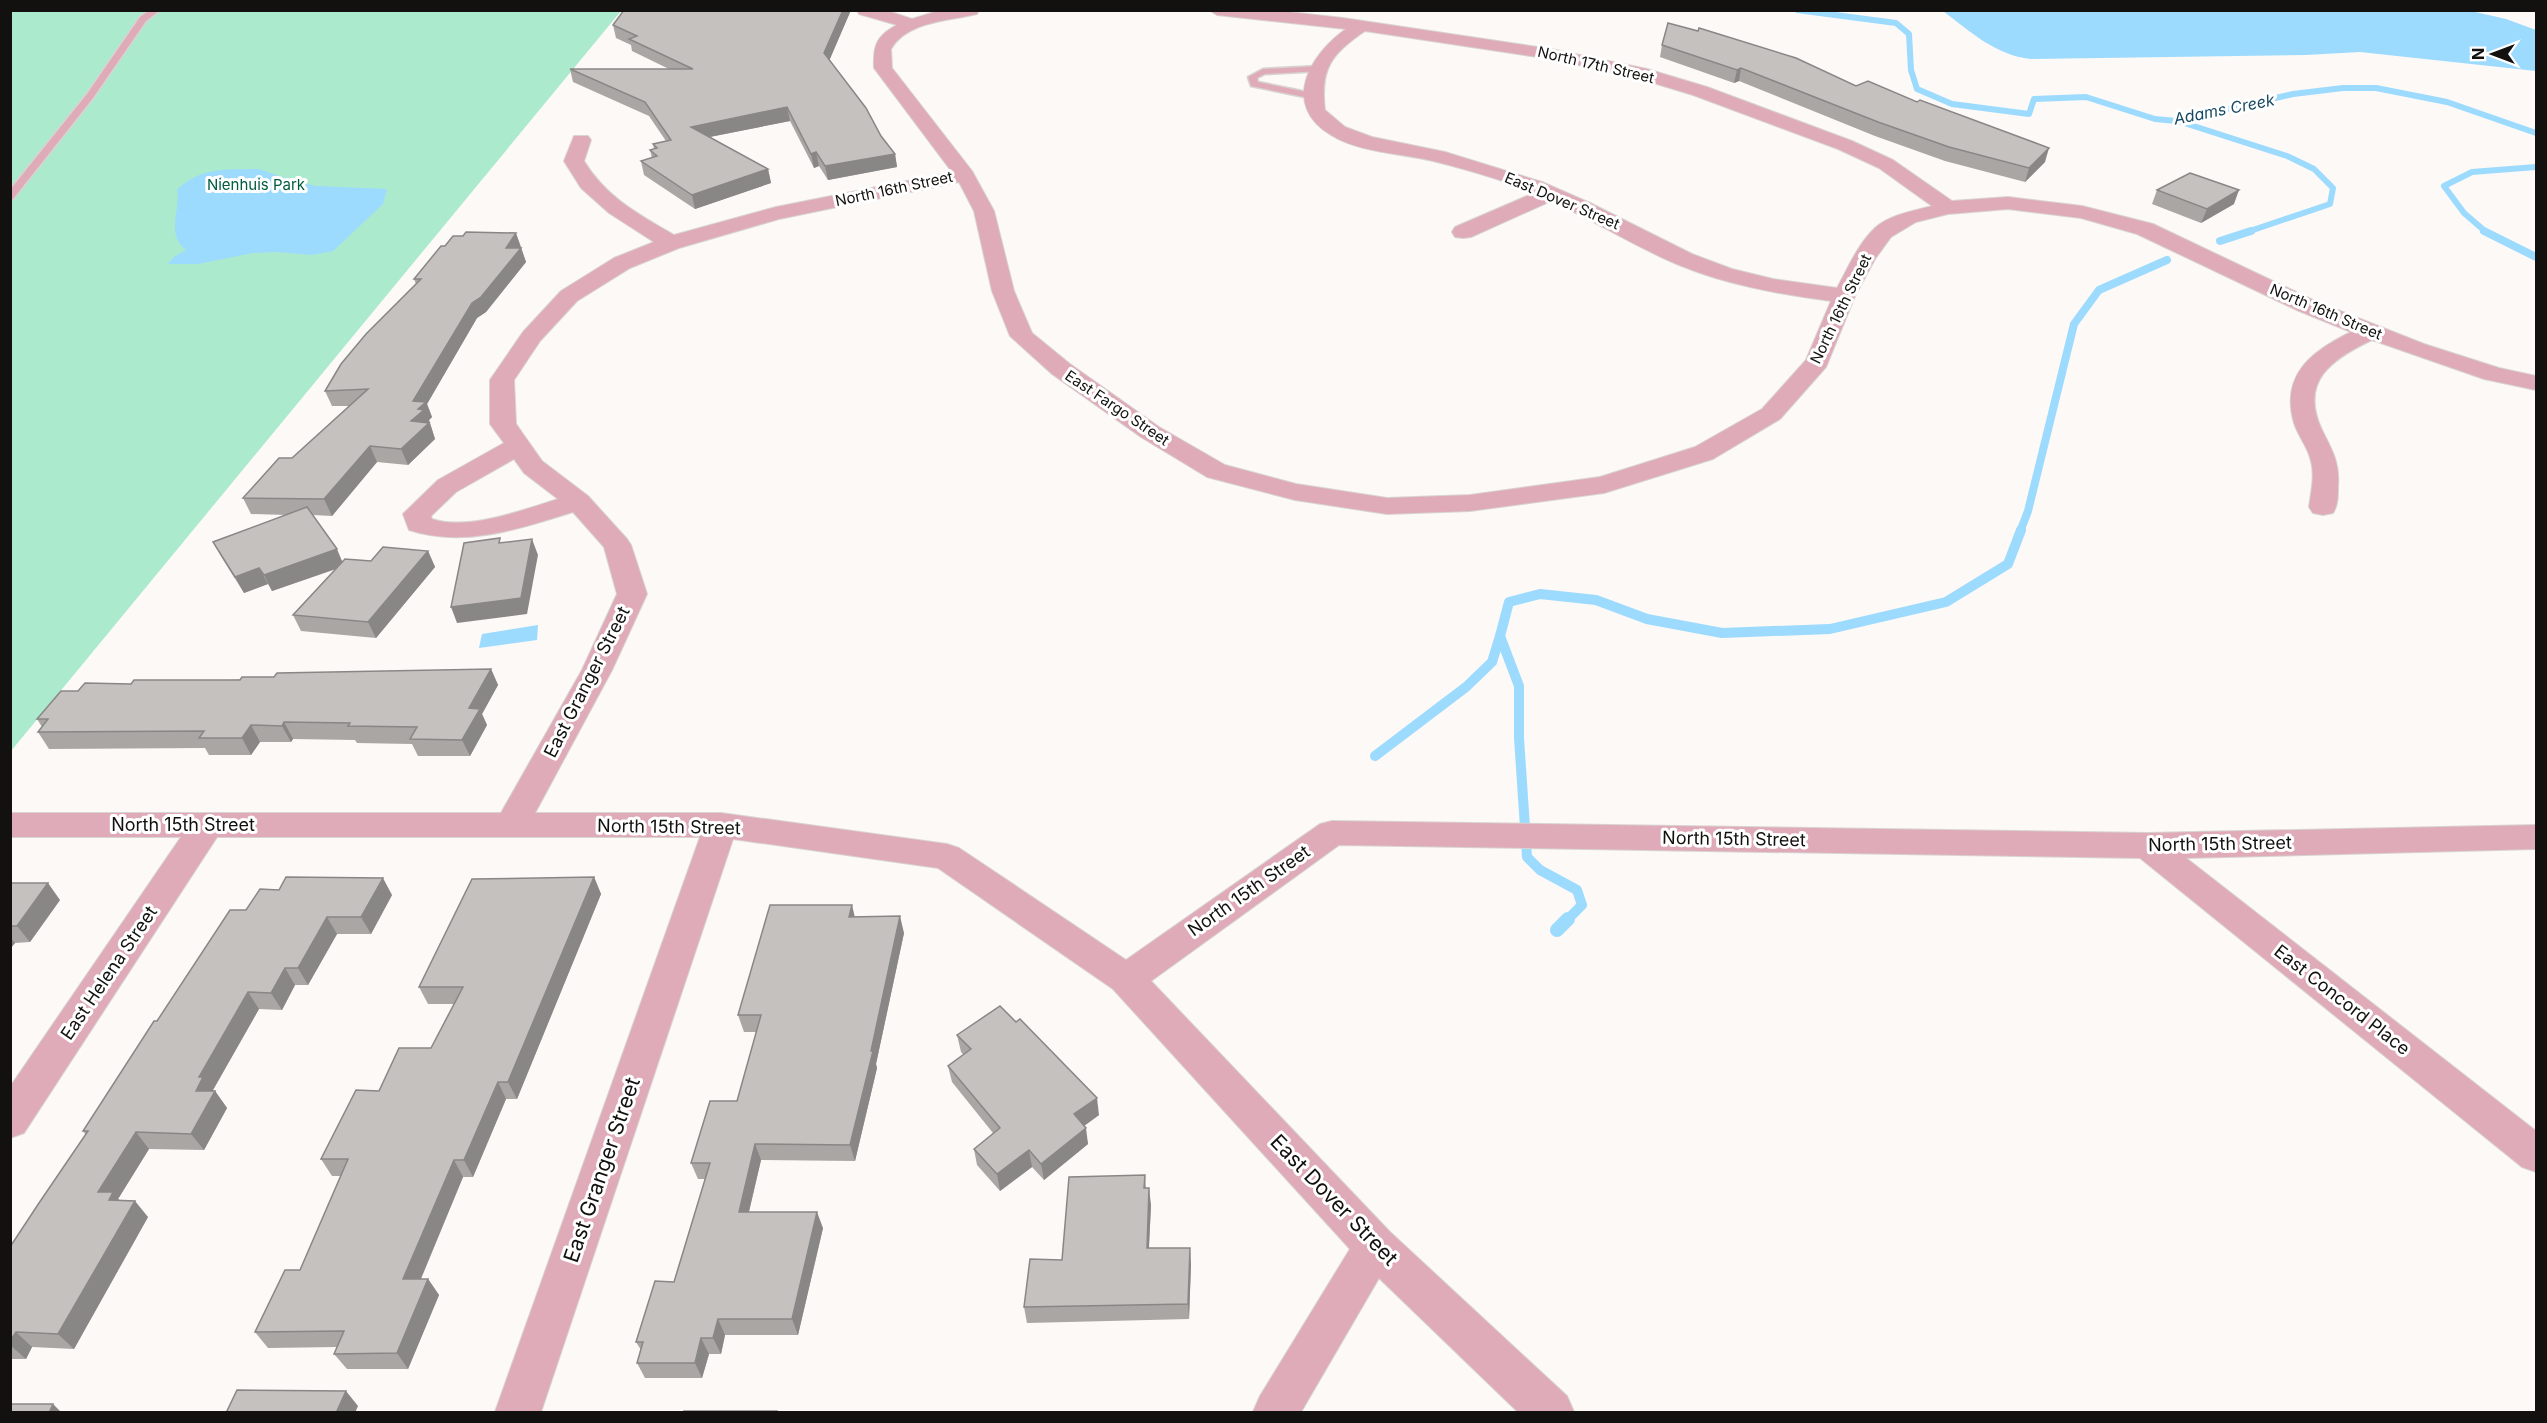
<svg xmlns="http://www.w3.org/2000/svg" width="2547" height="1423" font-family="Inter,sans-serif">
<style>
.green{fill:#aceace}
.water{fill:#9cdafe}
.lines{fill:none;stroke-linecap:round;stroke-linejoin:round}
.stream-far3{stroke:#9cdafe;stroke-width:6}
.stream-far2{stroke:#9cdafe;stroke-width:8}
.stream-far1{stroke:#9cdafe;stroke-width:10}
.stream{stroke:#9cdafe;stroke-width:14}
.lane-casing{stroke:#d7d4d1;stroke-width:3}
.street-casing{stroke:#d7d4d1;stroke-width:2}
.lane{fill:#e0abb8;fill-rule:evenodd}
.street{fill:#e0abb8;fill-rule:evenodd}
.wall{fill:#a9a6a4}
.shaded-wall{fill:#898786}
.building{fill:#c4c1bf;stroke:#898786;stroke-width:1.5}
.labels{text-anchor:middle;stroke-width:6;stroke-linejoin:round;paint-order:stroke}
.far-street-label{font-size:15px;fill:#121110;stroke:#fff}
.far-park-label{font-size:15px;fill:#005b3f;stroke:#fff}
.far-water-label{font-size:16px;font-style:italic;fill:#184962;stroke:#fff}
.street-label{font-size:18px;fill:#121110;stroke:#fff}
.near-street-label{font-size:21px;fill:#121110;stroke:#fff}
</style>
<rect width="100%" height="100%" fill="#fcf9f6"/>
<polygon class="green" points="11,11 621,11 11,751"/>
<g class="water">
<path d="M1943 11H2471L2506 19 2536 30V71L2360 52 2306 55 2031 59C1995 55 1971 32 1943 11Z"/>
<path d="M259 169 293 181 316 186 387 189 383 204 333 251 312 255 276 252 253 253 198 264H168L174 257 186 250C165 234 181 210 177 190 201 166 228 170 259 169Z"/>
<polygon points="538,625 537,640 479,648 482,634"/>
</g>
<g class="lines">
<g class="stream-far3">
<polyline points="1797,10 1896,23 1909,34 1911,70 1917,89 1952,104 2029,114 2034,99 2086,97 2155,119 2176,121 2293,94 2343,88 2376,88 2447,102 2536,133"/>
<polyline points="2178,121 2287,156 2314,169 2333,188 2330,204 2247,232"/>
<polyline points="2486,232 2464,213 2444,186 2472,172 2536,167"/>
</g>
<g class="stream-far2">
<polyline points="2484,231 2536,257"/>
<polyline points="2220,241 2251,231"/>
<polyline points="2020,532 2028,511 2074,324 2099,290 2167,260"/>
</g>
<g class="stream-far1">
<polyline points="1375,756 1466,687 1492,662 1500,636"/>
<polyline points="1567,920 1582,905 1577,890 1540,870 1527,857 1519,738 1519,686 1500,636 1509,602 1540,594 1596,600 1647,619 1722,633 1830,629 1946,602 2008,564 2021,530"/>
</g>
<polyline class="stream" points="1557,930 1568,919"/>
<g class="lane-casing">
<g id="lane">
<polygon points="150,10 160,10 146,21 93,98 13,199 10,200 10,190 87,94 140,17"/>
<polygon points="1319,66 1322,67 1322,71 1265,74 1257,78 1258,82 1317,94 1317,98 1314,99 1251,86 1248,77 1263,69"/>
</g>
</g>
<g class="street-casing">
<path id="street" d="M857 10H885L912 19 941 10H979L977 14C949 21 907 21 891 49L892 68 972 171 994 211 1014 291 1032 333 1070 364 1159 427 1225 465 1296 484 1387 498 1470 495 1600 477 1695 447 1762 409 1806 360 1831 301C1778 294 1728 285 1679 265 1635 247 1594 220 1551 201L1471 237 1463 238 1455 237 1452 232 1455 227 1534 193C1504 180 1465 169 1433 161 1401 153 1360 153 1331 135 1281 105 1309 55 1346 29L1217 15 1209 10H1271L1343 18 1551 49 1647 69 1707 87 1852 141 1893 160 1952 201 2008 197 2082 206 2153 224 2315 301 2424 344 2499 368 2536 376V390L2484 379 2372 340C2332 359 2299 381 2322 430 2332 450 2340 463 2338 486 2338 496 2338 505 2333 513L2323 515 2313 513 2309 507C2311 492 2315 476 2311 461 2308 447 2298 436 2294 423 2280 375 2312 351 2351 332L2299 311 2137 234 2081 218 2008 209 1948 214 1916 222 1891 237 1875 259 1855 296 1826 367 1780 419 1713 459 1604 493 1470 511 1387 514 1295 500 1207 477 1141 437 1052 374 1010 336 992 291 974 211 959 182 779 219 679 248 630 268 577 301 540 341 514 380 516 424 542 461 588 496 627 539 631 545 647 594 612 670 535 813H721L947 844 959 848 1126 960 1320 824 1332 821 2148 833 2536 825V849L2186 858 2536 1131V1172L2522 1167 2140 858 1339 845 1151 981 1390 1232 1567 1396 1574 1412H1518L1379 1278 1301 1412H1253L1260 1396 1350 1249 1113 989 938 868 733 839 541 1412H495L700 837H217L24 1133 10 1138V1087L181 837H10V813H501L582 670 617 594 604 547 573 512C519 529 464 548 409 530L403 514 438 480 504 443 490 424V380L523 332 561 291 614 258 654 242 609 213 581 188 564 161 574 136H588L591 140 584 161C606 197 638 214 674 235L776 207 952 172 874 68C873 46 876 36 897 25L859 14ZM1365 31 1551 59 1637 78 1693 95 1838 149 1879 168 1932 206C1913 211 1889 215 1875 228 1858 244 1848 268 1837 288L1773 279 1732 269 1692 254 1590 203 1542 182 1445 152 1372 137 1345 127 1325 110C1320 69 1331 54 1365 31ZM514 459 524 473 558 499C523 510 468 531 432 519L431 516 456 492Z"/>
</g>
<use href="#lane" class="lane"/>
<use href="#street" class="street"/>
</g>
<g class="wall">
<polygon points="624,10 851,10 829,60 881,136 895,154 897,167 828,180 819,166 814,168 790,121 710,137 768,169 771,183 695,209 644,175 641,161 652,158 650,150 654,149 653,144 666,141 649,116 573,82 570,69 669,69 632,51 631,45 616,38 613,25"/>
<polygon points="1662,45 1856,86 2045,162 2025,182 1945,161 1875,136 1739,81 1734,83 1660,57"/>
<polygon points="2157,190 2234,204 2201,223 2152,204"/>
<polygon points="521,247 526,262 486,312 477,318 427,404 432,417 429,420 435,439 408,465 377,462 332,516 313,515 342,561 371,561 428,551 435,567 376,638 301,631 293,615 336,569 272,591 268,584 244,593 222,558 213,542 286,515 251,514 243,498 292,458 350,406 332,406 325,391 416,284 414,279"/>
<polygon points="491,669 498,685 482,714 487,725 470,756 418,756 412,744 357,743 355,740 293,739 291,742 260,742 251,755 209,755 205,748 49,749 38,732 42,727 37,719 78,691 131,684"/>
<polygon points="594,877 601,894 517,1099 506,1099 473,1177 463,1177 421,1279 428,1279 439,1295 408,1369 347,1369 334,1354 337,1347 268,1348 255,1332 300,1270 341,1176 332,1176 321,1159 379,1091 431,1048 454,1004 428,1004 419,987"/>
<polygon points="10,883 60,900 30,942 15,943 10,949"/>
<polygon points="392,895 371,934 337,934 308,985 295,985 282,1010 259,1009 213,1090 215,1091 227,1108 204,1150 149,1149 118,1199 148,1217 74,1349 32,1347 26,1359 10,1359 10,1247 86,1135 83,1131 157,1021 246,910"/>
<polygon points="855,917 904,933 876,1064 877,1068 855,1161 761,1160 749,1212 823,1228 798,1335 725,1335 721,1354 709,1354 702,1378 645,1378 637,1363 641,1350 636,1342 674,1282 705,1179 698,1179 691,1163 737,1101 757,1032 744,1032 738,1015"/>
<polygon points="957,1035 1099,1115 1084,1126 1088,1144 1044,1180 1032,1167 1000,1191 977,1165 974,1149 993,1133 952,1082 948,1066 964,1055 961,1052"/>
<polygon points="1145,1175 1146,1188 1151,1205 1149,1248 1191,1264 1189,1319 1027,1323 1024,1307 1062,1260"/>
</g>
<g class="shaded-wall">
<polygon points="843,10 851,10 827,66 824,53"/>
<polygon points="1741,68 1739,81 1734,83 1737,70"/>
<polygon points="787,107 790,121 694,140 691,127"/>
<polygon points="2049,148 2045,162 2025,182 2029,168"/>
<polygon points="816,152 819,166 814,168 811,154"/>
<polygon points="895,154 897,167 828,180 825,166"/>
<polygon points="768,169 771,183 695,209 692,195"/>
<polygon points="2239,190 2234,204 2201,223 2207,209"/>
<polygon points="516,233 521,247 520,250 521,248 526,262 486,312 477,318 427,404 432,417 429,420 435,439 408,465 401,449 411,421 413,401 506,248"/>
<polygon points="370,446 377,462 332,516 324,499"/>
<polygon points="532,539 538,555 527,614 457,623 451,607"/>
<polygon points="337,549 344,566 272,591 264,575"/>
<polygon points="428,551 435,567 376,638 368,622"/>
<polygon points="259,568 268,584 244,593 235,577"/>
<polygon points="491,669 498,685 482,714 487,725 470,756 462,740 469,708"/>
<polygon points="284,722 293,739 291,742 282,726"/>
<polygon points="251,725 260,742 251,755 242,738"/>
<polygon points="594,877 601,894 517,1099 508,1082"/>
<polygon points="383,878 392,895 371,934 361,917"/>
<polygon points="48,883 60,900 30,942 17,926"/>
<polygon points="852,905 856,922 849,917"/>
<polygon points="900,916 904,933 876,1064 877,1068 855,1161 850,1145"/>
<polygon points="327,917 337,934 308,985 298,968"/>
<polygon points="10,937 15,943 10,949"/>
<polygon points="285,968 295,985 282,1010 271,993"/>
<polygon points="248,992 259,1009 213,1090 214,1093 215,1091 227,1108 204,1150 191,1134 196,1091 199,1077"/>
<polygon points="498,1082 506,1099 473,1177 464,1160"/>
<polygon points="1097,1098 1099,1115 1077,1131 1074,1114"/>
<polygon points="1086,1128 1088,1144 1044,1180 1041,1164"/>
<polygon points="136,1132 149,1149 118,1199 127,1209 123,1216 98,1192"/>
<polygon points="755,1144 761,1160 745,1228 739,1212"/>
<polygon points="1029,1150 1032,1167 1000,1191 997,1174"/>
<polygon points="454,1160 463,1177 414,1295 403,1279"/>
<polygon points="1149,1188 1151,1205 1148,1264 1147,1248"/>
<polygon points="135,1201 148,1217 74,1349 58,1334"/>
<polygon points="817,1212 823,1228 798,1335 792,1319"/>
<polygon points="1190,1248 1191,1264 1189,1319 1188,1304"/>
<polygon points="428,1279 439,1295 408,1369 397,1353"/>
<polygon points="718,1319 725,1335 721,1354 713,1338"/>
<polygon points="16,1332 32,1347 26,1359 10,1345 10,1341"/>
<polygon points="701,1338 709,1354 702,1378 695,1363"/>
<polygon points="346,1391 358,1406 355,1413 336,1413"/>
<polygon points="53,1404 62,1413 49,1413"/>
</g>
<g class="building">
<polygon points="624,10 843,10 824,53 866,108 881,136 895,154 825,166 816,152 811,154 787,107 691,127 768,169 692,195 641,161 657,156 650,150 657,148 653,144 671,140 645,102 570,69 693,69 629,39 637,36 613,25"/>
<polygon points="1668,23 1698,31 1699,28 1796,58 1856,86 1868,81 1917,102 1920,100 2049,148 2029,168 1949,147 1878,122 1741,68 1737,70 1662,45"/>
<polygon points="2190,173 2239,190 2207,209 2157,190"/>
<polygon points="466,232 516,233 506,248 521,248 481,297 472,303 413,401 426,402 418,409 424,410 411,421 429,423 401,449 370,446 324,499 243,498 279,458 292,458 368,389 325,391 341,364 366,334 421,279 414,279 441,246 445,246 453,236 463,236"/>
<polygon points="307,507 337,549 264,575 259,568 235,577 213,542"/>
<polygon points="500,538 499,543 532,539 521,598 451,607 464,543"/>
<polygon points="383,547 428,551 368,622 293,615 345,559 371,561"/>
<polygon points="491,669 469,708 480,709 462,740 410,739 417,727 348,726 350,723 284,722 282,726 251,725 242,738 199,738 204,731 38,732 48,719 37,719 61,691 78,691 85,683 131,684 134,680 240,680 242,677 274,677 277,673"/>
<polygon points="286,877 383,878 361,917 327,917 298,968 285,968 271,993 248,992 199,1077 203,1077 196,1091 215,1091 191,1134 136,1132 98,1192 113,1192 109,1200 135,1201 58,1334 16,1332 10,1341 10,1247 39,1203 88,1131 83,1131 154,1021 157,1021 230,910 246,910 260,889 279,890"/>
<polygon points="594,877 508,1082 498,1082 464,1160 454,1160 403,1279 428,1279 397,1353 334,1354 344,1331 255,1332 285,1270 300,1270 348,1159 321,1159 356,1090 379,1091 399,1048 431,1048 463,987 419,987 472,879"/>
<polygon points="10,883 48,883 17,926 10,926"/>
<polygon points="770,905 852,905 849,917 900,916 871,1051 873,1051 850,1145 755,1144 739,1212 817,1212 792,1319 718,1319 713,1338 701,1338 695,1363 637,1363 643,1342 636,1342 655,1281 674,1282 710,1163 691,1163 710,1101 737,1101 761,1015 738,1015"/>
<polygon points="1000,1006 1016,1022 1020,1019 1097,1098 1074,1114 1086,1128 1041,1164 1029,1150 997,1174 974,1149 1000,1128 948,1066 971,1049 957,1035"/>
<polygon points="1145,1175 1144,1188 1149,1188 1147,1248 1190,1248 1188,1304 1024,1307 1030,1259 1062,1260 1069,1177"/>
<polygon points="237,1390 346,1391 336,1413 226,1413"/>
<polygon points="10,1404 53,1404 49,1413 10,1413"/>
<rect x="684" y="1411" width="93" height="2"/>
</g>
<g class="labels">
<g class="far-street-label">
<text transform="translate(1596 65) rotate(13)" y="5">North 17th Street</text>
<text transform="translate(894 189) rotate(-12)" y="5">North 16th Street</text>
<text transform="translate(1562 201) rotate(23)" y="5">East Dover Street</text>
<text transform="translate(1841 309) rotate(-64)" y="5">North 16th Street</text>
<text transform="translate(2326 312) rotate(23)" y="5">North 16th Street</text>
<text transform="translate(1117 408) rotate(34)" y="5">East Fargo Street</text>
</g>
<g class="far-park-label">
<text x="256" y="190">Nienhuis Park</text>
</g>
<g class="far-water-label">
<text transform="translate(2224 109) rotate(-11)" y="6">Adams Creek</text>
</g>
<g class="street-label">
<text transform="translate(587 682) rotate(-63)" y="6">East Granger Street</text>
<text x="183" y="831">North 15th Street</text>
<text transform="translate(669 827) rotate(1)" y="6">North 15th Street</text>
<text transform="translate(1734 839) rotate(1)" y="6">North 15th Street</text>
<text transform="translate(2220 844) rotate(-1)" y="6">North 15th Street</text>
<text transform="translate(1249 891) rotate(-35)" y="6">North 15th Street</text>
<text transform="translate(109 973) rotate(-56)" y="6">East Helena Street</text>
<text transform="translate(2342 1000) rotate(38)" y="6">East Concord Place</text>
</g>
<g class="near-street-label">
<text transform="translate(602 1170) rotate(-71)" y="7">East Granger Street</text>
<text transform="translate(1334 1200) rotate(46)" y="7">East Dover Street</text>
</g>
</g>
<rect width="2547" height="1423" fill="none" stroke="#121110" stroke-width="24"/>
<g transform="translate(2493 54) rotate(270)" stroke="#ffffff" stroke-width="4.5" paint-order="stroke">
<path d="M0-4.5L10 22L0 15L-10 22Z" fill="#121110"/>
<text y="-9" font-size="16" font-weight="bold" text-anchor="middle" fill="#121110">N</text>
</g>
</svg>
